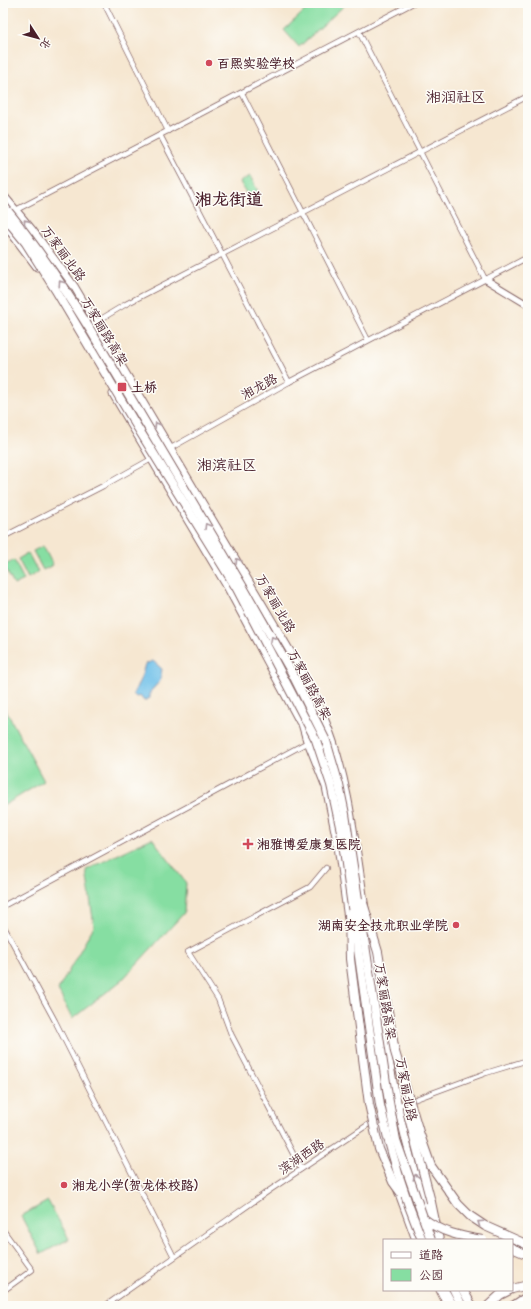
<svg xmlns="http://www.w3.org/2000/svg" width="531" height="1309" font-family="'Comic Neue','LXGW WenKai TC',sans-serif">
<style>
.green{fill:#86dea2;stroke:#687e66}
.water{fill:#6dbfe9;stroke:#5c6f8a}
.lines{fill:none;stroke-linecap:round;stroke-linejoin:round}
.minor-casing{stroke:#866565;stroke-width:6}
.tertiary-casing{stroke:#866565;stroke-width:8}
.primary-casing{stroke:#866565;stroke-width:9}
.trunk-casing{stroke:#866565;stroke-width:10}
.minor{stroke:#fff;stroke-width:4.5}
.tertiary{stroke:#fff;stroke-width:6}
.primary{stroke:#fff;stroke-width:7}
.trunk{stroke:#fff;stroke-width:8}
.trunk-bridge-casing{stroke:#866565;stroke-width:10;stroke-linecap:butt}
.trunk-bridge{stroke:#fff;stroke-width:8}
.oneway{stroke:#ae9aa0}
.poi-dot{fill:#d1495b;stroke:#fdfcf7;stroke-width:1.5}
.labels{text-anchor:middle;stroke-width:3;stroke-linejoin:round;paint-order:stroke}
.poi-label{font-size:13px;font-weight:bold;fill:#4a1f2b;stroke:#fdfcf7;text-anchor:start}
.street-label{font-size:13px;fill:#4a1f2b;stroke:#fdfcf7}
.quarter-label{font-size:15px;fill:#4a1f2b;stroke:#fdfcf7}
.district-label{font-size:17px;font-weight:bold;fill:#4a1f2b;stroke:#fdfcf7}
</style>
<rect width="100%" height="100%" fill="#fdfcf7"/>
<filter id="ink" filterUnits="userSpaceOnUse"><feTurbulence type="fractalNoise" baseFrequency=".025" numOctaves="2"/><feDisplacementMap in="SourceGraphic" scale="8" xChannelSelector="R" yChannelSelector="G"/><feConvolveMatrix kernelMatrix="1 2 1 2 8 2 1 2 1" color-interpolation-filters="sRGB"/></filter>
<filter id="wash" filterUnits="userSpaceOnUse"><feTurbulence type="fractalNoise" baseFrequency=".012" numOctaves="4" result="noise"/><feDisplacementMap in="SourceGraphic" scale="16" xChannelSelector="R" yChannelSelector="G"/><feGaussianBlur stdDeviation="0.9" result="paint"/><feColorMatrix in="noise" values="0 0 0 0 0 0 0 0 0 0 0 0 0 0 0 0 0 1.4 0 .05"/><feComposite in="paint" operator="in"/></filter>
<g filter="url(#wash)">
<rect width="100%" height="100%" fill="#f6e7d1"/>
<g class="green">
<polygon points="313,3 347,3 299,47 284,30"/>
<polygon points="250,176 260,195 250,200 240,182"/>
<polygon points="43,546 53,565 43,570 33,551"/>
<polygon points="28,553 38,572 28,578 18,559"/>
<polygon points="14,560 24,580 14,585 4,566"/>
<polygon points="3,705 44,781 3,806"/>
<polygon points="152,838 186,883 184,913 122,980 72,1019 58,990 94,926 86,870"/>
<polygon points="48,1201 69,1239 41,1254 21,1216"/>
</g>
<polygon class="water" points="153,661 162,669 160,681 150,692 150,698 144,701 140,696 136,697 133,694 141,678 145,664"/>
</g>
<g filter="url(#ink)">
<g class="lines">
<g class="minor-casing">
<g id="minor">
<polyline points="104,3 168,131"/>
<polyline points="359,32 485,279"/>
<polyline points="242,93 368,340"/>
<polyline points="160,135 289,382"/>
<polyline points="16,210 413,3"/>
<polyline points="96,322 126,304 528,96"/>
<polyline points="3,537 103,486 289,382 528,257"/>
<polyline points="3,906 308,742"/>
<polyline points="3,925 55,1021 174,1257"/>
<polyline points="397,1106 486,1073 528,1060"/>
<polyline points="301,1169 231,1034 218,999 188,952 310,887 326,868"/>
<polyline points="3,1230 32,1270 3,1291"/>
<polyline points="105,1306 270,1190 384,1114"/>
</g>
</g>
<g class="tertiary-casing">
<polyline id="tertiary" points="485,279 528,305"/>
</g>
<g class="primary-casing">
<g id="primary">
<path d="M3 195 33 231 74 286 297 663C306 681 316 699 324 718 348 773 356 849 365 909"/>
<polyline points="3,222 37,267"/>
<polyline points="113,394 228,588 300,722"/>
<polyline points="306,737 326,787 338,846 348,919"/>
<path d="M368 927C383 1027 396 1129 432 1225"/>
<polyline points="355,967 373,1107"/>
<polyline points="377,1125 389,1165"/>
<polyline points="397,1188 416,1240"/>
<polyline points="440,1290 448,1306"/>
</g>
</g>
<g class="trunk-casing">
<g id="trunk">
<polyline points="300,715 308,742"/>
<polyline points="431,1202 439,1240"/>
<polyline points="512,1248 528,1255"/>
<polyline points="512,1289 528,1285"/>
<polyline points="444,1290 453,1306"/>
<polyline points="454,1290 462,1306"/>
<polyline points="463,1290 472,1306"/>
<polyline points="488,1306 500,1295 510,1290"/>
<polyline points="513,1306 528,1296"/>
</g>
</g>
<use href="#minor" class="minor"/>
<use href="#tertiary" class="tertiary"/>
<use href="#primary" class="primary"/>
<use href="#trunk" class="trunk"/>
<g class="trunk-bridge-casing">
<g id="trunk-bridge">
<path d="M3 205C36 245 64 287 91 331L243 587 291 671 326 741 339 785 345 814 389 1102 396 1140 431 1240"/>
<path d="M3 215 26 243 55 289 136 425 237 589 316 740 331 785 342 836 380 1105C390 1151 404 1196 422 1240"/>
<polyline points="363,903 378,952 395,1052 419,1132 431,1166 458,1204 470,1216 485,1226 528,1245"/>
<polyline points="349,914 350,959 369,1104 379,1149 393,1182 401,1193"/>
<polyline points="407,1110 431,1202"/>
<path d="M423 1218C442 1233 460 1236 483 1240"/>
</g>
</g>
<use href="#trunk-bridge" class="trunk-bridge"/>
</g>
<defs><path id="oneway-chevron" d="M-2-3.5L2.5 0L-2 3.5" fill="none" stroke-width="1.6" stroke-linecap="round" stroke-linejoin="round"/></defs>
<g class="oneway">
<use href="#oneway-chevron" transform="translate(26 222) rotate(-129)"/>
<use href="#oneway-chevron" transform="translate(61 283) rotate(-124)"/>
<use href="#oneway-chevron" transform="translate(157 425) rotate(-121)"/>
<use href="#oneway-chevron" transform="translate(207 526) rotate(-121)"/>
<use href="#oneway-chevron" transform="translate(238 561) rotate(-121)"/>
<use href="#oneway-chevron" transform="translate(273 639) rotate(-119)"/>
<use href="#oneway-chevron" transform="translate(416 1177) rotate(-106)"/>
<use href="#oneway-chevron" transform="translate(480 1223) rotate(-146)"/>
</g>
</g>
<g class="poi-dot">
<circle cx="209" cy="63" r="4"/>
<rect x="117" y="382" width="10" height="10" rx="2"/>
<path d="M246 838h4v4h4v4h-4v4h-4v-4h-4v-4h4z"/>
<circle cx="456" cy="925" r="4"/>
<circle cx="64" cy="1185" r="4"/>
</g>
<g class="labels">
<g class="poi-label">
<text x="217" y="68">百熙实验学校</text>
<text x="131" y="392">土桥</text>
<text x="257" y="849">湘雅博爱康复医院</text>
<text x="448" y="930" text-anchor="end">湖南安全技术职业学院</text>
<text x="72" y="1190">湘龙小学(贺龙体校路)</text>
</g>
<g class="street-label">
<text transform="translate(64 253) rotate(54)" y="5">万家丽北路</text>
<text transform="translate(105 331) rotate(59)" y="5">万家丽路高架</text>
<text transform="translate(259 386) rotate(-29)" y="5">湘龙路</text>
<text transform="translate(276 603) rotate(60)" y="5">万家丽北路</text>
<text transform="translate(310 684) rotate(62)" y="5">万家丽路高架</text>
<text transform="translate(386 1001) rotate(81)" y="5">万家丽路高架</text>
<text transform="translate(407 1089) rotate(79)" y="5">万家丽北路</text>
<text transform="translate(301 1156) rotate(-34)" y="5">滨湖西路</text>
</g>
<g class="quarter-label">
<text x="456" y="102">湘润社区</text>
<text x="227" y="470">湘滨社区</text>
</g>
<g class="district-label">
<text x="229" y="205">湘龙街道</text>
</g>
</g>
<rect width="531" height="1309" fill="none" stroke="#fdfcf7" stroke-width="16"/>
<rect x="383" y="1239" width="130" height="52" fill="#fdfcf7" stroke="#b5a4a5"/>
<rect x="391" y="1252" width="20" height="6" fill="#ffffff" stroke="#b5a4a5"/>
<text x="419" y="1259" font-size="12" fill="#4a1f2b">道路</text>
<rect x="391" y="1269" width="20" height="12" fill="#86dea2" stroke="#b5a4a5"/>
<text x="419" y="1279" font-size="12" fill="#4a1f2b">公园</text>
<g transform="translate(38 38) rotate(126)" stroke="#fdfcf7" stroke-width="3" paint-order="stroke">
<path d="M0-3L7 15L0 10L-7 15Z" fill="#4a1f2b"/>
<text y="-6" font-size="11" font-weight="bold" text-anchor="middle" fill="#4a1f2b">北</text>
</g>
</svg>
